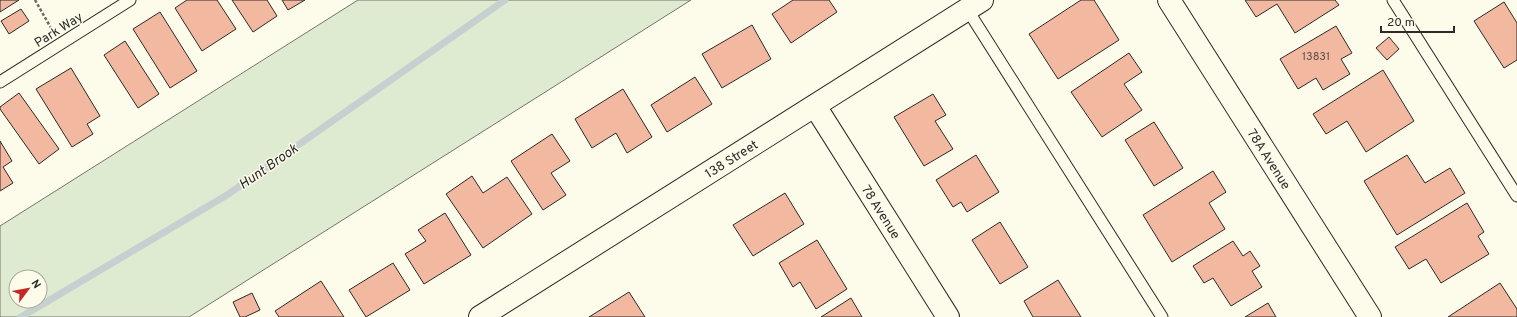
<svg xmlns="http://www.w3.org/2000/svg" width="1517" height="317" font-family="Overpass,sans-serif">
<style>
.green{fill:#deebd1;stroke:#74746e;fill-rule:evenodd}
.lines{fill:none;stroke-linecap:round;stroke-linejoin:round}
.stream{stroke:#c7d0d0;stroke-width:7}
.building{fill:#f2b8a0;stroke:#2b2b2b}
.service-casing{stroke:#2b2b2b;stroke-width:13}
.minor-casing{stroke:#2b2b2b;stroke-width:24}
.path{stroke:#6a6964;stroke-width:2.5;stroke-dasharray:3 2;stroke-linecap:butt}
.service{stroke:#fdfbea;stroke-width:11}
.minor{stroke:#fdfbea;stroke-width:22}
.labels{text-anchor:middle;stroke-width:3;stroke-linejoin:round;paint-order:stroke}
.number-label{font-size:11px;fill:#5d4e48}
.street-label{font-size:13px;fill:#2b2b2b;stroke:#fdfbea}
.water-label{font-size:14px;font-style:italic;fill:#2b2b2b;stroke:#fdfbea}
</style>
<rect width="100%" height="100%" fill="#fdfbea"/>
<path class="green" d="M358 0H691L189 317H0V226ZM16 277H40V301H16Z"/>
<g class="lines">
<polyline class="stream" points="21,317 227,195 505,0"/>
</g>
<g class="building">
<polygon points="0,0 19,0 0,12"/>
<polygon points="187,0 217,0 236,29 202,51 175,8"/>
<polygon points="232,0 267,0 277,16 253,32"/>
<polygon points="282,0 305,0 288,10"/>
<polygon points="793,0 829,0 837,12 791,43 772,14"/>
<polygon points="1081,0 1094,0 1119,40 1058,79 1029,34"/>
<polygon points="1245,0 1335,0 1339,5 1295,33 1277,4 1256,17"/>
<polygon points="1504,2 1517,23 1517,60 1504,68 1474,21"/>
<polygon points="21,9 29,21 9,34 1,21"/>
<polygon points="160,12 197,71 170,88 133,29"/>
<polygon points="752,25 771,59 722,88 702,54"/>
<polygon points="1336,26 1352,53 1341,59 1350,74 1323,90 1316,78 1298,89 1280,59"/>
<polygon points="1389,37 1399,49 1387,60 1376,48"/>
<polygon points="125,41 159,94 138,108 104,55"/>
<polygon points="1129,53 1142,72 1124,84 1142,110 1102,137 1071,92"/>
<polygon points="71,68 100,116 87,124 93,134 72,147 36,89"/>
<polygon points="1383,70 1414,121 1366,152 1347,121 1326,134 1313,114"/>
<polygon points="695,77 712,104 667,132 651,105"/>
<polygon points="623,89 652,137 627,153 616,133 592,148 575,119"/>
<polygon points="19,93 59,149 39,164 0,109 0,107"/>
<polygon points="933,94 946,115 935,121 953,149 924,166 894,117"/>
<polygon points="1154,122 1183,168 1154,186 1125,140"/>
<polygon points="552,134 570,161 551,173 566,195 543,210 511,161"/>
<polygon points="0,141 12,161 3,167 13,183 0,191"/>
<polygon points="976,155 999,192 967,212 961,202 953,207 936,180"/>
<polygon points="1407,155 1425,183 1450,168 1465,193 1397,235 1364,181"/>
<polygon points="1213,171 1226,192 1209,203 1225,229 1172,262 1143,215"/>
<polygon points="472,176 483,193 507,177 532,214 483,248 446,194"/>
<polygon points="785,193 804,224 753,256 733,225"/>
<polygon points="1467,203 1484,232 1478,236 1489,254 1441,283 1426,259 1409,269 1395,247"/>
<polygon points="445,213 471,255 424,284 405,254 426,241 418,230"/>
<polygon points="1000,222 1028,267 1000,284 972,240"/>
<polygon points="817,240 847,289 816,309 800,282 793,287 779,263"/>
<polygon points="1233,241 1243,256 1250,251 1260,266 1252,271 1262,287 1231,306 1213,278 1204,283 1193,266"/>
<polygon points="393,263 410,290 366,317 349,290"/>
<polygon points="1058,280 1081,317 1033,317 1024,301"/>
<polygon points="321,281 344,317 279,317 275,311"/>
<polygon points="1500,283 1517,309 1517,317 1448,317"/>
<polygon points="629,292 645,317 589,317"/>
<polygon points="252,293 260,310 245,317 240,317 233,302"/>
<polygon points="851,298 862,317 821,317"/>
<polygon points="1268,303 1276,317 1245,317"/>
</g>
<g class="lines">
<g class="service-casing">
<g id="service">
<polyline points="1393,0 1517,196"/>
<polyline points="967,9 1162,317"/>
<polyline points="0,82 130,0"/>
</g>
</g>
<g class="minor-casing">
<g id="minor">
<path id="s1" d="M1169 0 1370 317"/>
<path id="s2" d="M815 106 948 317"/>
<path id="s3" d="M480 317 982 0"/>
</g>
</g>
<polyline class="path" points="35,0 51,28"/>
<use href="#service" class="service"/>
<use href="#minor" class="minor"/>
</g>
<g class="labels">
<g class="number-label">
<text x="1316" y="60">13831</text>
</g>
<g class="street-label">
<text transform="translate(58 29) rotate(-32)" y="5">Park Way</text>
<text dy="5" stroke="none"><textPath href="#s1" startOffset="188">78A Avenue</textPath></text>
<text dy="5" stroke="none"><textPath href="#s3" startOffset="297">138 Street</textPath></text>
<text dy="5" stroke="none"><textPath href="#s2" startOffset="125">78 Avenue</textPath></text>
</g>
<g class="water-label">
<text transform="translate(268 166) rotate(-35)" y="5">Hunt Brook</text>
</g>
</g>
<g transform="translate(28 289) rotate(58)"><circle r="19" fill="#fdfbea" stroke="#a9a89e"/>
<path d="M0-3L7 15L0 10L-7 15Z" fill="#c62828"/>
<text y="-6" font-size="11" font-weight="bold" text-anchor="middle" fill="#2b2b2b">N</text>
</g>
<path d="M1381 26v6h73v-6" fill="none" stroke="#2b2b2b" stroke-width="2"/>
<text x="1387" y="26" font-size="12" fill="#2b2b2b" stroke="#fdfbea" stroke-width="3" paint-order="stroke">20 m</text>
</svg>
